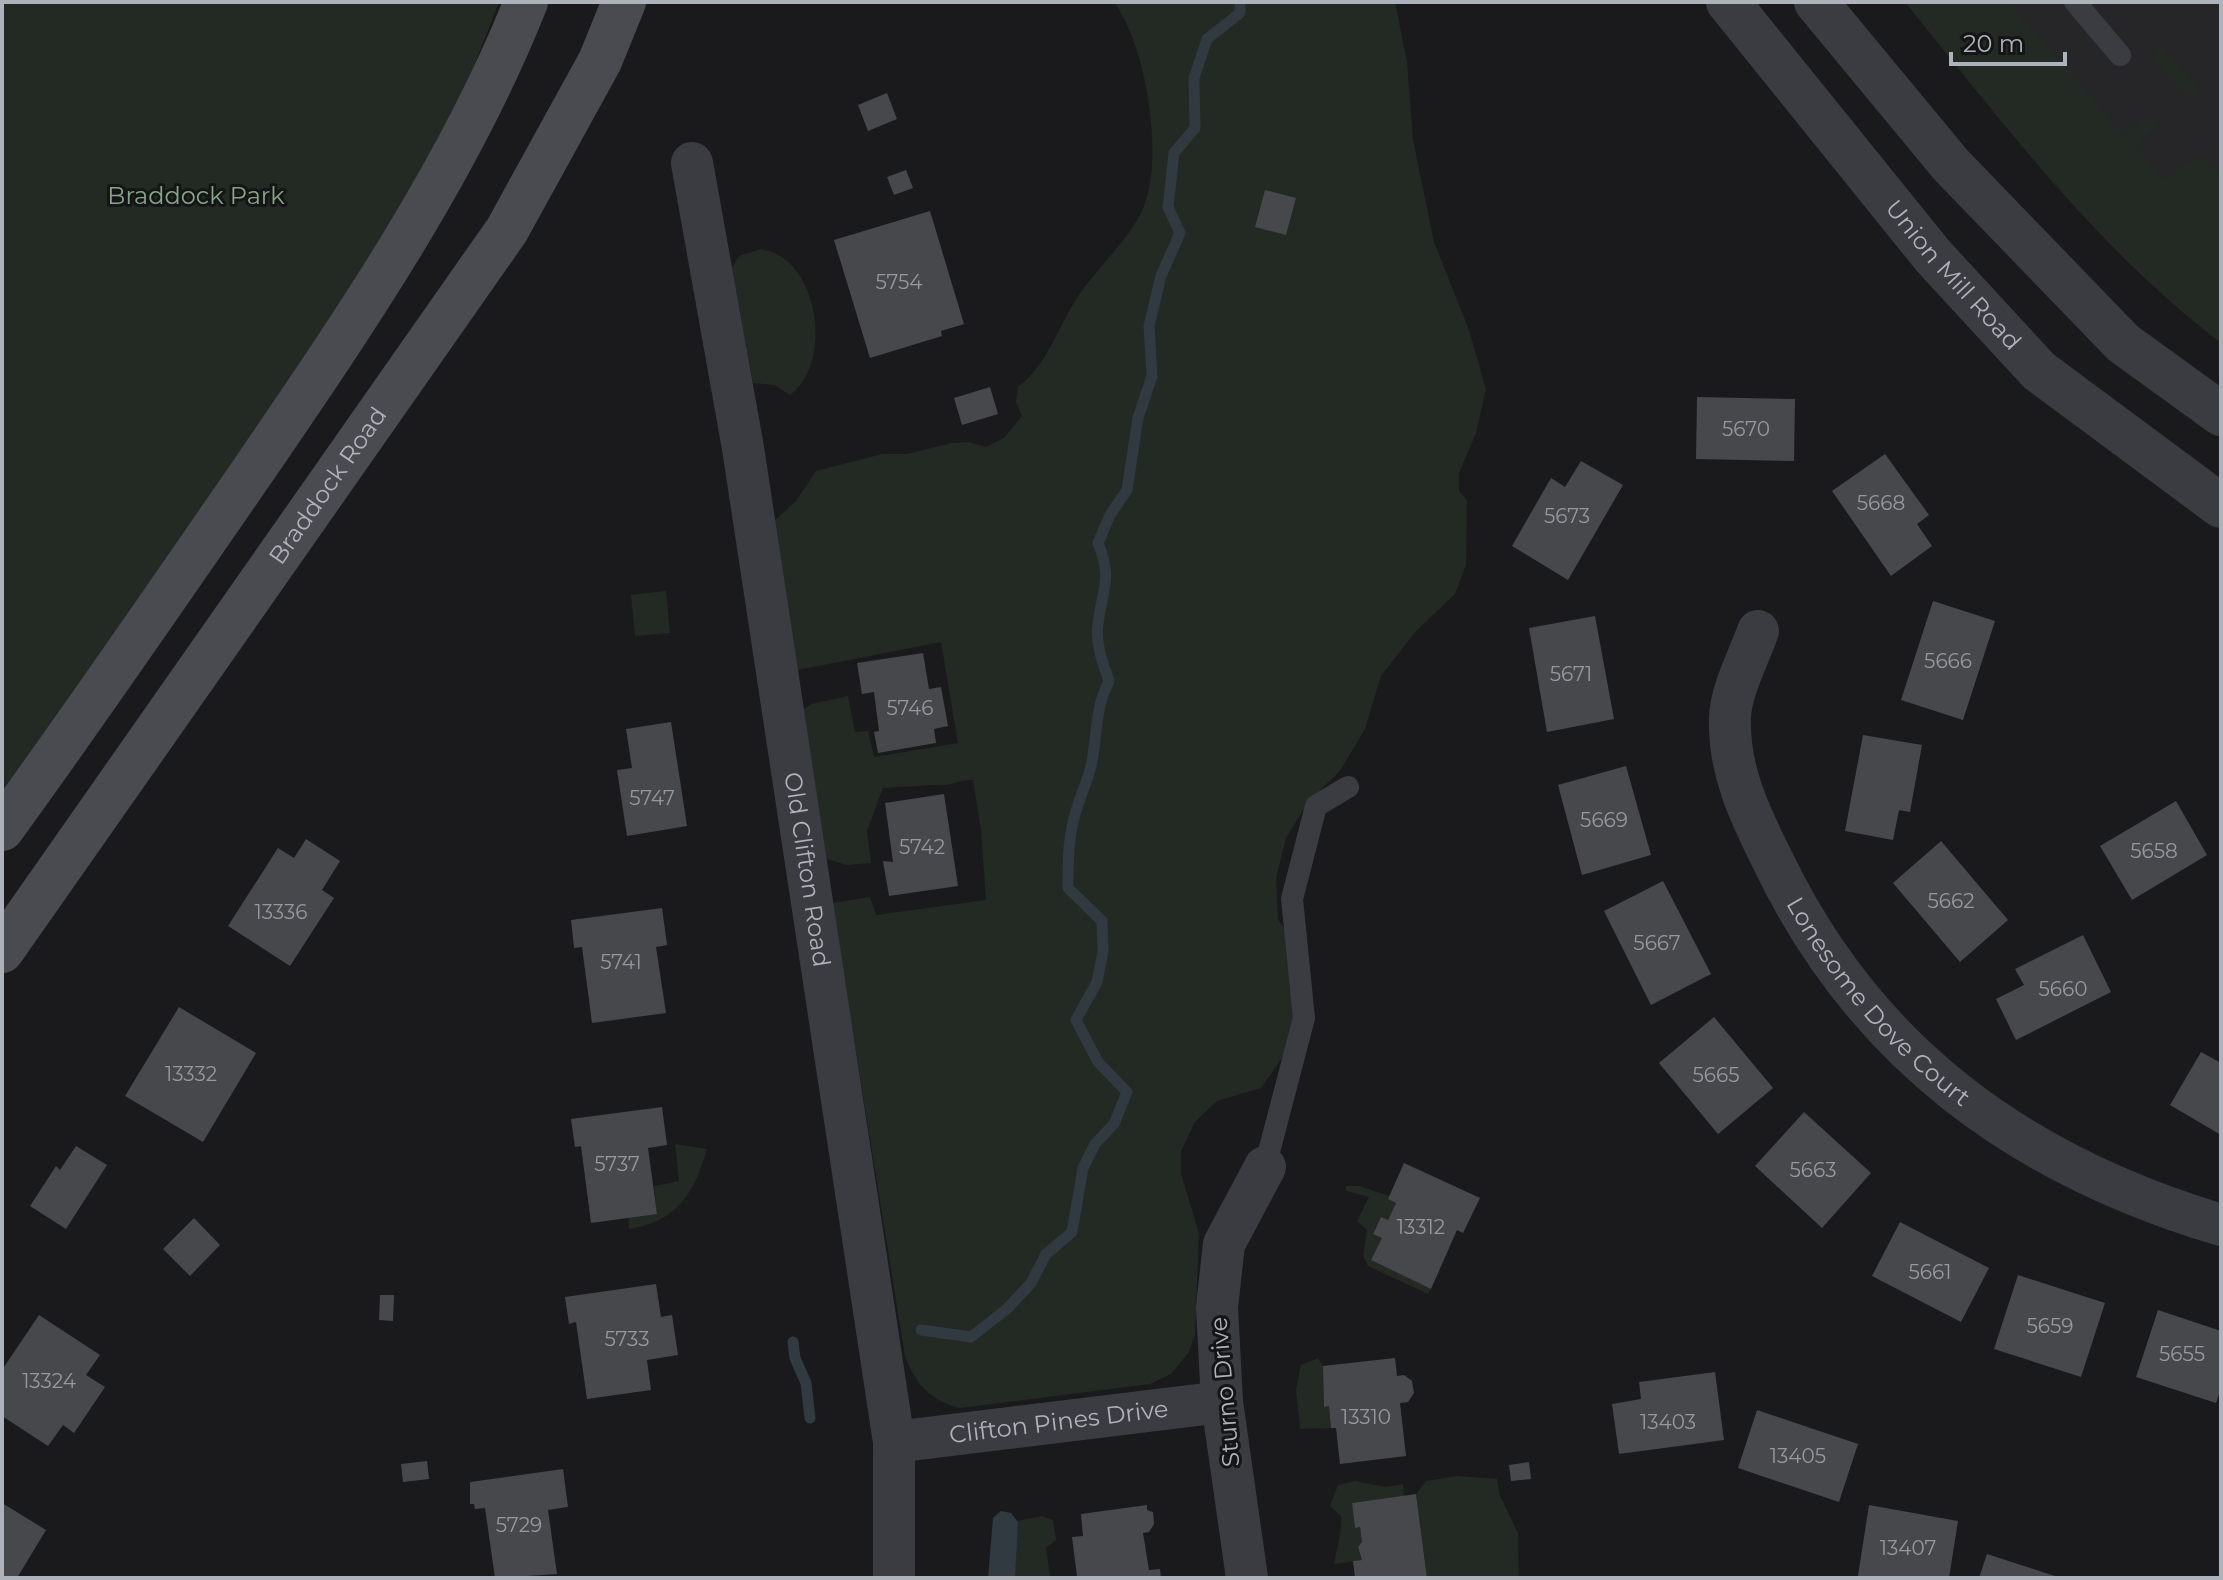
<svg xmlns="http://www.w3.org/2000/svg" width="2223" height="1580" font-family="Montserrat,sans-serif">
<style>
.built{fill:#262629}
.green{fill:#222a23}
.water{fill:#303a40}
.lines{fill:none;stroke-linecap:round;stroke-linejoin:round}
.stream{stroke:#303a40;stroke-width:11}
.building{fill:#47484c}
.service{stroke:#3b3c41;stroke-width:22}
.minor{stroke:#3b3c41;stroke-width:42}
.tertiary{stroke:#3b3c41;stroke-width:44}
.secondary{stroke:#494b51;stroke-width:44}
.labels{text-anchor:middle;stroke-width:6;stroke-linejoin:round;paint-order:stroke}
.number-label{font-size:20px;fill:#94989f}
.park-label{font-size:24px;fill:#85a585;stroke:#151517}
.street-label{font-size:24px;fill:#adb2bb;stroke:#151517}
</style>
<rect width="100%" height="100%" fill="#1a1a1c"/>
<polygon class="built" points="1917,2 2221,2 2221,328"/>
<g class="green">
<polygon points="2,2 499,2 413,223 2,835"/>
<path d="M1114 2H1395L1407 62 1413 140 1434 242 1469 330 1486 389 1476 433 1459 473V491L1467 501 1466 565 1455 594 1416 631 1381 676 1365 729 1340 771 1309 801 1286 838 1276 878 1278 919 1291 939 1298 1006 1287 1051 1261 1088 1217 1101 1195 1122 1181 1151V1174L1199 1233 1195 1335 1189 1352 1171 1374 1150 1384 960 1408C931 1401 915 1384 905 1356L832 903 870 897 876 915 986 900 981 830 973 780C961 779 953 785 942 785 922 785 903 787 883 788L867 831 871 863 846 865 824 858 800 711 812 704 848 696 855 732 868 731 874 757 958 743 941 642 793 671 773 522 796 501 816 471 882 454H906L952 443 969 442 986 447 1004 438 1022 416 1016 402 1018 387C1046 366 1057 330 1075 301 1093 272 1126 243 1141 213 1166 163 1147 47 1114 2Z"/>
<path d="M1905 2H2008L2124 135 2142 119 2154 120 2155 127 2136 147 2165 180 2199 155 2221 174V343C2096 248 2002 122 1905 2Z"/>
<polygon points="2161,48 2199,88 2197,96 2188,97 2156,62 2153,56"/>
<path d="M761 249C819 257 834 363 790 395L774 385 753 383 732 268 739 256Z"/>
<polygon points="666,591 670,633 635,636 631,595"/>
<path d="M675 1144 707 1149C695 1193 676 1222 629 1229L628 1217 657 1214 654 1186 679 1181Z"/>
<polygon points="1346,1186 1359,1186 1389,1196 1388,1199 1396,1203 1388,1220 1381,1217 1373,1233 1382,1238 1371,1260 1431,1289 1428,1294 1368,1266 1363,1256 1367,1230 1357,1221 1369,1197 1346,1191"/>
<polygon points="1318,1358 1323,1366 1324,1406 1329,1406 1331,1428 1300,1429 1296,1389 1301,1365"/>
<polygon points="1457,1476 1497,1479 1500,1496 1518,1533 1519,1578 1427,1578 1416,1494 1426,1481"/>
<path d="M1355 1481 1386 1487 1403 1484 1404 1496 1352 1503 1355 1527H1360L1362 1542 1358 1547 1362 1560 1334 1564C1337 1548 1342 1532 1341 1516L1330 1506 1338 1485Z"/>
<polygon points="1042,1516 1053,1520 1056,1540 1046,1548 1050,1576 1054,1578 1003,1578 1006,1523"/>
</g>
<polygon class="water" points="1001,1511 1011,1513 1018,1522 1015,1578 988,1578 993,1518"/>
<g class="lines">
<g class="stream">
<path d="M921 1330 971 1337 1008 1308 1031 1283 1046 1254 1072 1232 1083 1168 1095 1144 1114 1124 1127 1092 1098 1062 1076 1020 1097 982 1103 952 1102 921 1068 888C1068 860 1068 834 1077 808 1081 794 1088 780 1091 766 1098 734 1094 711 1109 681 1103 663 1095 644 1098 624 1102 590 1113 578 1098 543L1110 515 1127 490 1138 418 1152 376 1149 326 1161 276 1180 233 1168 207 1174 153 1195 128 1194 78 1207 39 1240 13V2"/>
<polyline points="793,1342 795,1358 806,1383 810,1418"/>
</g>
</g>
<g class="building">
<polygon points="887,93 897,119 868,131 858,105"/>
<polygon points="906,170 913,188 894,195 887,177"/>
<polygon points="1265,190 1296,198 1286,235 1255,227"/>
<polygon points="930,211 964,324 941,331 942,336 870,358 834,240"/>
<polygon points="990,387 998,414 962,425 954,398"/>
<polygon points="1697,397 1795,399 1794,461 1696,459"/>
<polygon points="1885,454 1929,515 1917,524 1932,546 1891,576 1832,491"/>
<polygon points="1581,461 1623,485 1568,580 1512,546 1551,478 1565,487"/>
<polygon points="1933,601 1995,621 1963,720 1901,700"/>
<polygon points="1595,616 1614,719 1547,732 1529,628"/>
<polygon points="923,653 929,689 941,687 948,726 934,729 936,743 878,753 874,732 879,731 874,692 862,694 857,663"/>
<polygon points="671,722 687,826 627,836 617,770 632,768 626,729"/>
<polygon points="1863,735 1922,745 1910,812 1899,810 1893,840 1845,831"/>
<polygon points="1626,766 1651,855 1582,875 1558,785"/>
<polygon points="944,794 958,886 889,896 883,861 893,862 885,803"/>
<polygon points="2176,801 2207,855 2132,900 2100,846"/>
<polygon points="306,839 340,861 322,890 334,898 290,966 228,926 278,848 294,858"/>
<polygon points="1941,841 2008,920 1960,962 1893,883"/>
<polygon points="1663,881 1711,974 1651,1005 1604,911"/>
<polygon points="662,908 667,945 656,947 666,1013 592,1023 582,947 574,948 571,920"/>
<polygon points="2083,935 2111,992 2016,1040 1996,999 2024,985 2015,969"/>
<polygon points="179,1007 256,1053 203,1142 125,1096"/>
<polygon points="1714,1017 1773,1088 1718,1134 1659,1063"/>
<polygon points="2201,1052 2221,1063 2221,1135 2170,1105"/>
<polygon points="662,1107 667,1145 648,1148 657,1214 591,1223 581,1146 575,1147 571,1119"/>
<polygon points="1804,1112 1871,1173 1822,1228 1755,1166"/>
<polygon points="76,1146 107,1165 66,1229 30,1206 56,1166 60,1170"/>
<polygon points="1404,1163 1480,1198 1463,1233 1457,1230 1431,1289 1371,1260 1382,1238 1373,1234 1381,1217 1388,1220 1396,1203 1388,1199"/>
<polygon points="194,1218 220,1245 190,1276 163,1249"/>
<polygon points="1900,1222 1989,1268 1961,1322 1872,1276"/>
<polygon points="2018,1275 2105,1303 2081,1377 1994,1349"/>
<polygon points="656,1284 661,1317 672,1315 678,1355 647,1360 651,1390 587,1399 576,1322 569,1324 565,1297"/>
<polygon points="380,1295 394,1295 393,1321 379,1320"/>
<polygon points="2158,1310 2221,1331 2221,1388 2216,1403 2136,1377"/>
<polygon points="39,1315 100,1355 86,1375 105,1387 74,1433 63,1425 48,1446 2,1416 2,1370"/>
<polygon points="1395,1358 1397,1376 1404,1375 1412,1381 1414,1393 1408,1402 1400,1403 1406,1456 1340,1464 1336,1428 1331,1428 1329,1406 1324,1407 1323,1366"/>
<polygon points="1715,1372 1724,1440 1619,1454 1612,1404 1641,1399 1639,1382"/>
<polygon points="1757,1410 1858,1444 1839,1502 1738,1468"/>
<polygon points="427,1461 429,1479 403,1482 401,1464"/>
<polygon points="1529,1462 1531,1479 1511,1481 1509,1465"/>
<polygon points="563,1469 568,1507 548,1510 557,1574 495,1578 485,1508 475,1509 474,1504 470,1504 470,1482"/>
<polygon points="1416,1494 1427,1578 1355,1578 1353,1561 1362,1560 1358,1547 1362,1542 1360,1527 1355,1528 1352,1503"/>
<polygon points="2,1503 46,1530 17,1578 2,1578"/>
<polygon points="1147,1505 1147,1510 1153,1512 1154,1524 1149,1532 1143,1533 1149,1570 1160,1569 1161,1578 1077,1576 1072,1537 1083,1536 1081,1514"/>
<polygon points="1869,1505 1958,1521 1949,1578 1858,1576"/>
<polygon points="1987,1554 2058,1577 2058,1578 1979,1578"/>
</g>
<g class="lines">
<g class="service">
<polyline points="2075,2 2120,55"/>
<polyline points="1265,1167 1304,1018 1292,899 1316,806 1348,787"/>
</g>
<g class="minor">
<path id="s1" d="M692 163 743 448 894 1442V1578"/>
<path id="s2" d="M1758 631C1749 657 1731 690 1730 717 1728 770 1750 815 1773 861 1865 1053 2020 1165 2221 1225"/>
<path id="s3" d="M894 1442 1222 1402"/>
<polyline points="1247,1578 1222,1402 1217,1307 1224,1244 1265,1167"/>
</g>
<g class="tertiary">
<path id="s4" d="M1728 2 1933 256 2039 371 2221 506"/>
<polyline points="1816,2 1951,165 2123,343 2221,414"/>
</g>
<g class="secondary">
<path d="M2 829C90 708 174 585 259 462 358 317 461 166 526 2"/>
<path id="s5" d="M2 951 507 230 600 61 624 2"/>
</g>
</g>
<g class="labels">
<g class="number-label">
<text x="899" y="289">5754</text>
<text x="1746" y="436">5670</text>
<text x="1881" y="510">5668</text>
<text x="1567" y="523">5673</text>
<text x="1948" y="668">5666</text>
<text x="1571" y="681">5671</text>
<text x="910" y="715">5746</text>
<text x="652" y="805">5747</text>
<text x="1604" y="827">5669</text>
<text x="922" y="854">5742</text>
<text x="2154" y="858">5658</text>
<text x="1951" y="908">5662</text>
<text x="281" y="919">13336</text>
<text x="1657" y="950">5667</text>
<text x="621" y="969">5741</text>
<text x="2063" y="996">5660</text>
<text x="191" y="1081">13332</text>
<text x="1716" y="1082">5665</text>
<text x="617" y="1171">5737</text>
<text x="1813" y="1177">5663</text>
<text x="1421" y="1234">13312</text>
<text x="1930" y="1279">5661</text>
<text x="2050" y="1333">5659</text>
<text x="627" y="1346">5733</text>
<text x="2182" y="1361">5655</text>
<text x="49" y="1388">13324</text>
<text x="1366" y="1424">13310</text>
<text x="1668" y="1429">13403</text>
<text x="1798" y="1463">13405</text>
<text x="519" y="1532">5729</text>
<text x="1908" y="1555">13407</text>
</g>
<g class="park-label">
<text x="196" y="204">Braddock Park</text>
</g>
<g class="street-label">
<text dy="8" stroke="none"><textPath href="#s4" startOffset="354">Union Mill Road</textPath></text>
<text dy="8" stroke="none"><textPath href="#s5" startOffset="568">Braddock Road</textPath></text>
<text dy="8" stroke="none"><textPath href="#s1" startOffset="716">Old Clifton Road</textPath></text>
<text dy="8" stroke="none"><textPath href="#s2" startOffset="420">Lonesome Dove Court</textPath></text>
<text transform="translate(1225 1392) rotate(-95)" y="8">Sturno Drive</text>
<text dy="8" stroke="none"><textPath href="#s3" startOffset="166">Clifton Pines Drive</textPath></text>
</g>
</g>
<rect width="2223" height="1580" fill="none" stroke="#adb2bb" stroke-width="8"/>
<path d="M1951 52v12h114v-12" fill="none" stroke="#adb2bb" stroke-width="4"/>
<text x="1963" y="52" font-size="24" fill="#adb2bb" stroke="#151517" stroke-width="6" paint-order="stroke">20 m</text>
</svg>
